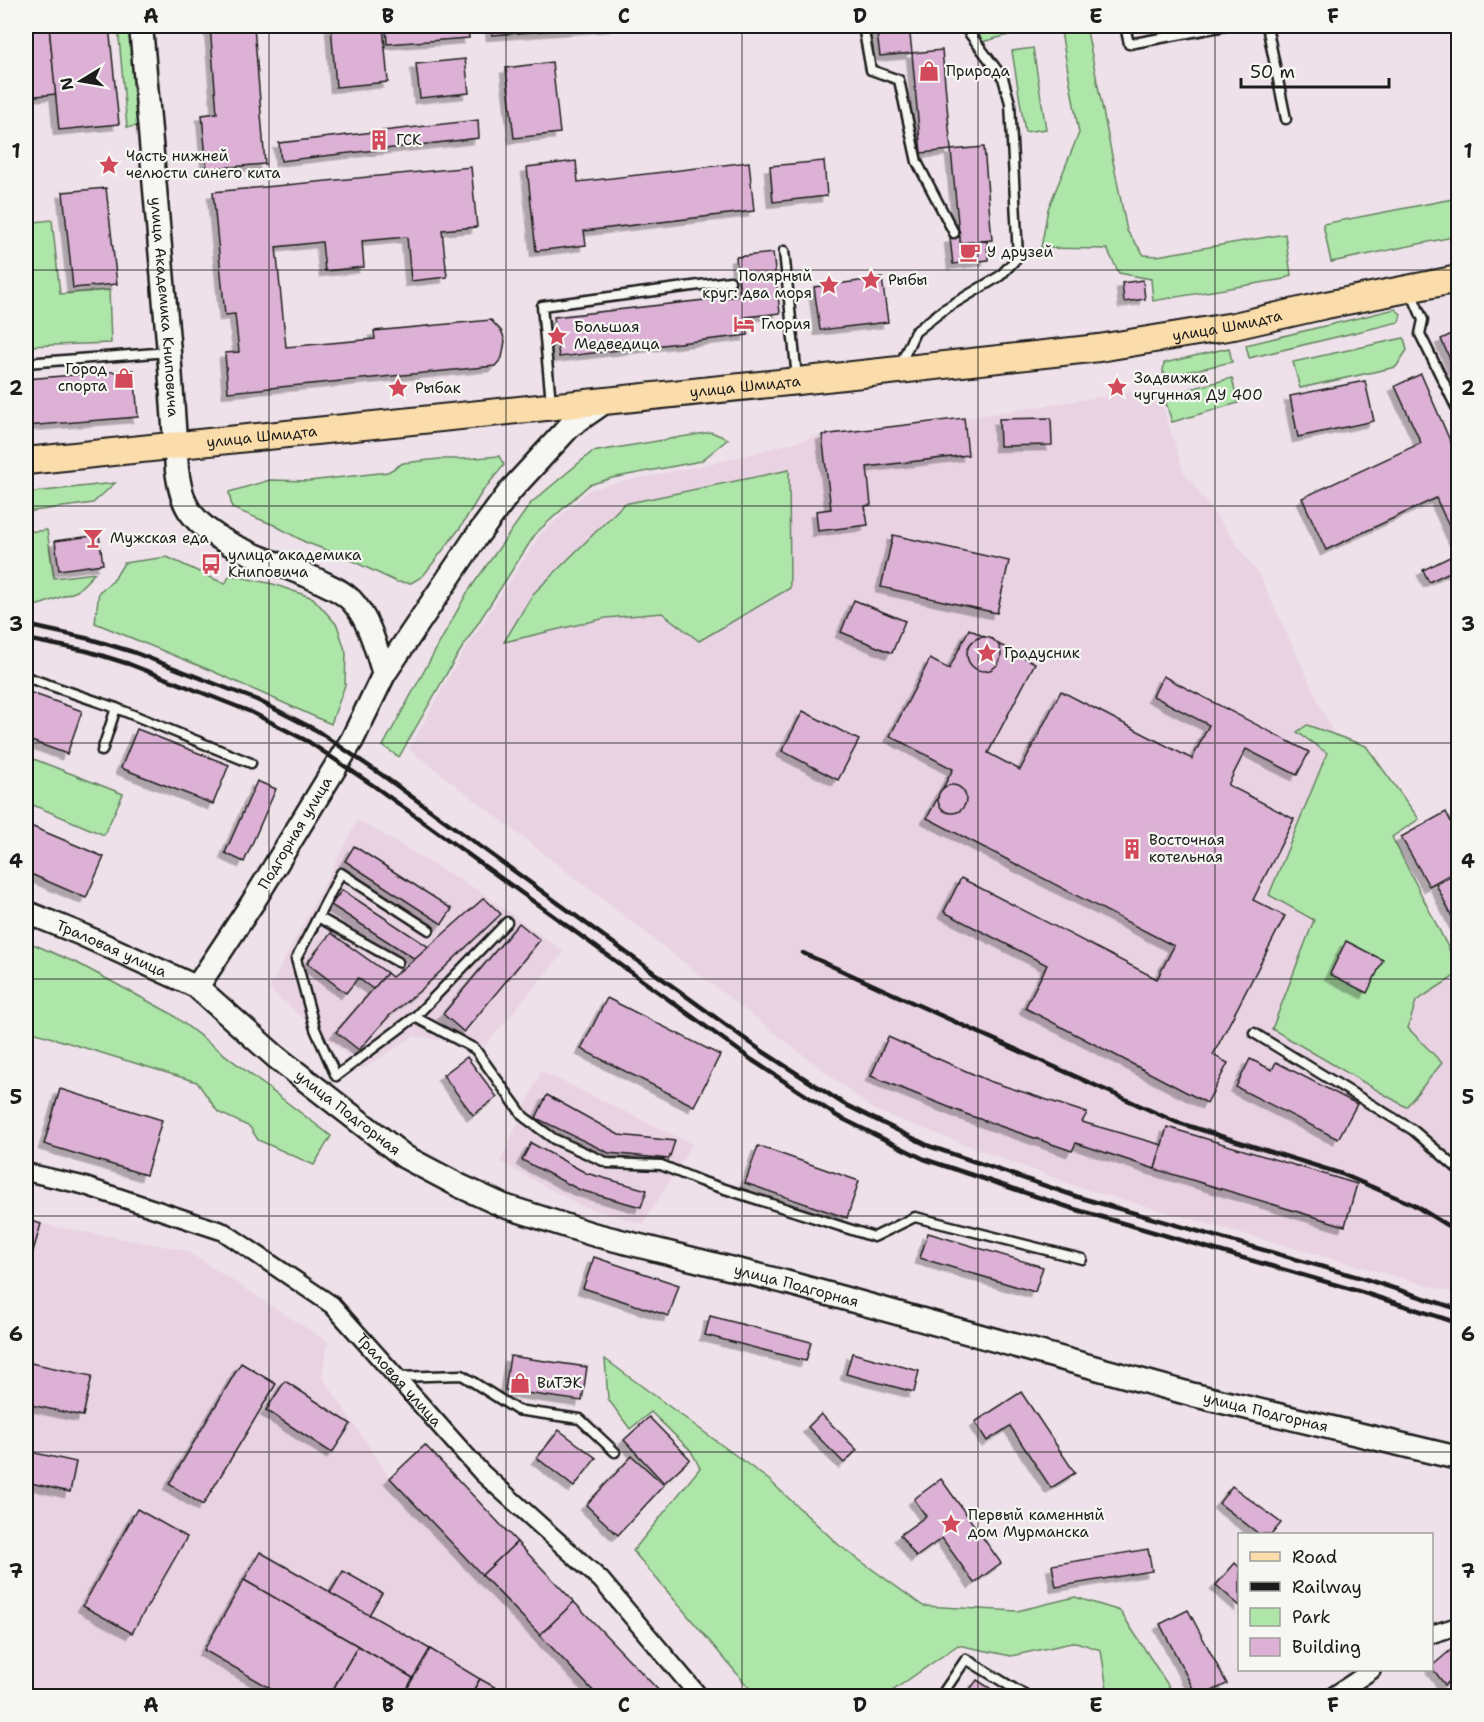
<svg xmlns="http://www.w3.org/2000/svg" width="1484" height="1722" font-family="'Shantell Sans',sans-serif">
<style>
.built{fill:#e9d3e3}
.green{fill:#aee6a9;stroke:#658162;stroke-width:1.5}
.building{fill:#dcb1d5;stroke:#1c1c1c;stroke-width:1.5;filter:url(#shadow)}
.lines{fill:none;stroke-linecap:round;stroke-linejoin:round}
.service-casing{stroke:#1c1c1c;stroke-width:13}
.minor-casing{stroke:#1c1c1c;stroke-width:21}
.tertiary-casing{stroke:#1c1c1c;stroke-width:26}
.secondary-casing{stroke:#1c1c1c;stroke-width:27}
.primary-casing{stroke:#1c1c1c;stroke-width:30}
.service{stroke:#f6f6f2;stroke-width:8}
.minor{stroke:#f6f6f2;stroke-width:16}
.tertiary{stroke:#f6f6f2;stroke-width:21}
.secondary{stroke:#f6f6f2;stroke-width:22}
.primary{stroke:#fbddab;stroke-width:26}
.rail{stroke:#1c1c1c;stroke-width:4.5}
.grid{fill:none;stroke:#1c1c1c;stroke-width:1.5;stroke-opacity:0.55}
.labels{text-anchor:middle;stroke-width:4.5;stroke-linejoin:round;paint-order:stroke}
.poi-label{font-size:15px;fill:#1c1c1c;stroke:#f6f6f2;text-anchor:start}
.street-label{font-size:15px;fill:#1c1c1c;stroke:#f6f6f2}
.neatline{fill:none;stroke:#1c1c1c;stroke-width:2}
.grid-label{font-size:20px;text-anchor:middle;font-weight:bold;fill:#1c1c1c}
</style>
<defs>
<filter id="shadow"><feDropShadow dx="-5.5" dy="5.5" stdDeviation="0" flood-color="#0004"/></filter>
</defs>
<rect width="100%" height="100%" fill="#eee1e9"/>
<filter id="ink" filterUnits="userSpaceOnUse"><feTurbulence type="fractalNoise" baseFrequency=".0167" numOctaves="2"/><feDisplacementMap in="SourceGraphic" scale="12" xChannelSelector="R" yChannelSelector="G"/><feConvolveMatrix kernelMatrix="1 2 1 2 8 2 1 2 1" color-interpolation-filters="sRGB"/></filter>
<g filter="url(#ink)">
<g class="built">
<polygon points="1133,392 1158,392 1184,472 1260,576 1416,911 1458,993 1458,1294 1081,1188 874,1110 409,749 459,659 539,536 589,490 615,483 723,461 822,435 831,509 816,511 818,530 867,524 865,506 871,504 867,467 968,455 964,418"/>
<polygon points="358,820 484,894 564,952 483,1048 414,1036 363,1069 269,989"/>
<polygon points="541,1071 692,1144 643,1224 579,1205 500,1162"/>
<polygon points="41,1224 185,1250 328,1342 322,1376 390,1478 598,1696 26,1696 26,1275"/>
</g>
<g class="green">
<polygon points="118,26 130,26 139,126 127,127"/>
<polygon points="977,26 1027,26 1027,30 982,42"/>
<polygon points="1060,26 1086,26 1127,231 1144,255 1157,256 1285,234 1291,275 1284,279 1153,301 1151,279 1119,273 1107,249 1041,248 1048,209 1079,133"/>
<polygon points="1033,48 1046,129 1025,132 1012,51"/>
<polygon points="1458,198 1458,236 1331,262 1323,224"/>
<polygon points="52,220 60,294 109,290 111,343 26,346 26,223"/>
<polygon points="1395,309 1401,314 1399,322 1249,358 1246,345"/>
<polygon points="1404,338 1407,350 1396,367 1300,388 1293,362"/>
<polygon points="1229,348 1232,362 1172,375 1163,373 1164,363"/>
<polygon points="1232,378 1238,403 1172,422 1164,396"/>
<polygon points="711,432 728,439 701,461 612,478 589,485 536,533 455,659 399,757 383,746 467,593 531,503 592,452"/>
<polygon points="499,456 504,465 482,492 460,528 423,576 411,583 397,582 342,556 305,542 274,525 232,508 229,492 270,480 309,481 388,472 403,463 439,459 463,459"/>
<polygon points="789,470 790,588 699,641 662,613 606,618 504,642 533,594 624,504"/>
<polygon points="115,483 93,503 26,512 26,493"/>
<polygon points="47,530 54,578 95,573 77,591 42,604 26,608 26,532"/>
<polygon points="167,557 225,584 230,575 273,584 313,598 337,625 346,653 345,685 331,724 212,671 95,623 99,592 113,581 124,563"/>
<polygon points="1307,725 1366,746 1419,819 1392,837 1458,967 1458,974 1416,1001 1408,1028 1442,1063 1406,1107 1272,1029 1314,920 1269,895 1327,753 1297,732"/>
<polygon points="26,756 123,794 104,835 26,802"/>
<polygon points="26,941 81,965 170,1013 331,1136 314,1165 258,1140 250,1127 218,1112 197,1082 26,1030"/>
<polygon points="605,1359 769,1480 840,1546 923,1606 1017,1611 1075,1597 1120,1611 1175,1696 1108,1696 1101,1650 1076,1642 1011,1656 958,1645 885,1696 756,1696 633,1551 700,1468 691,1451 651,1412 630,1429 608,1399"/>
</g>
<g class="building">
<polygon points="26,26 49,26 56,94 26,97"/>
<polygon points="49,26 109,26 119,124 59,130"/>
<polygon points="210,26 254,26 265,164 207,169 202,115 217,113"/>
<polygon points="331,26 383,26 388,82 336,87"/>
<polygon points="386,26 468,26 469,38 387,44"/>
<polygon points="491,26 616,26 492,35"/>
<polygon points="876,26 909,26 912,53 880,56"/>
<polygon points="942,50 951,150 921,153 912,53"/>
<polygon points="465,59 469,93 420,98 416,64"/>
<polygon points="552,62 560,133 514,138 506,68"/>
<polygon points="478,120 479,138 281,161 279,143"/>
<polygon points="26,141 34,219 26,220"/>
<polygon points="984,147 992,240 960,243 951,150"/>
<polygon points="576,161 578,182 749,162 754,211 584,231 586,245 536,251 527,167"/>
<polygon points="824,161 827,196 773,202 770,166"/>
<polygon points="471,167 477,227 442,230 447,277 411,281 407,237 362,241 364,267 325,271 322,242 276,247 286,347 375,339 374,331 491,320 502,332 505,341 502,358 495,366 228,392 225,353 239,352 235,314 225,315 213,192"/>
<polygon points="106,188 117,284 73,288 63,192"/>
<polygon points="960,237 960,243 987,241 988,260 953,264 950,238"/>
<polygon points="773,253 780,313 746,317 748,335 559,357 554,317 740,296 736,257"/>
<polygon points="882,278 888,322 820,330 814,287"/>
<polygon points="1143,280 1145,299 1124,302 1122,283"/>
<polygon points="1458,331 1458,377 1441,339"/>
<polygon points="134,370 138,417 26,426 26,379"/>
<polygon points="1421,374 1458,459 1458,546 1436,498 1326,550 1302,498 1421,443 1395,386"/>
<polygon points="1365,381 1374,421 1298,437 1290,396"/>
<polygon points="964,418 968,455 867,467 871,505 865,506 868,525 818,531 816,511 831,509 822,435"/>
<polygon points="1051,418 1052,445 1000,446 999,419"/>
<polygon points="99,535 103,564 59,570 55,541"/>
<polygon points="893,535 1009,561 997,613 881,587"/>
<polygon points="1458,553 1458,568 1429,582 1423,570"/>
<polygon points="854,600 905,621 892,653 841,632"/>
<polygon points="969,629 1035,663 988,753 1020,770 1061,691 1192,759 1209,725 1153,696 1163,676 1309,752 1297,775 1246,749 1228,785 1294,819 1253,900 1285,916 1213,1055 1228,1063 1207,1103 1025,1008 1047,965 944,912 961,878 1157,979 1174,946 927,818 953,769 890,736 930,659 949,669"/>
<circle cx="984" cy="654" r="17"/>
<polygon points="26,691 82,711 67,754 26,739"/>
<polygon points="803,711 859,740 838,780 782,751"/>
<polygon points="137,729 229,765 213,804 121,768"/>
<polygon points="257,781 276,789 244,862 225,853"/>
<circle cx="952" cy="799" r="14"/>
<polygon points="1446,812 1458,836 1458,870 1429,886 1401,837"/>
<polygon points="26,824 104,857 86,898 26,872"/>
<polygon points="354,846 452,909 442,924 345,861"/>
<polygon points="1458,873 1458,929 1436,884"/>
<polygon points="342,890 429,947 415,959 331,905"/>
<polygon points="484,898 501,914 422,989 390,1015 359,1050 336,1032 387,973 392,977 415,959"/>
<polygon points="519,923 540,940 464,1032 443,1014"/>
<polygon points="331,933 387,973 373,989 358,978 346,993 307,963"/>
<polygon points="1346,941 1383,960 1367,993 1330,974"/>
<polygon points="607,998 720,1055 694,1106 581,1049"/>
<polygon points="888,1037 989,1081 1087,1113 1082,1122 1162,1145 1155,1169 1076,1143 1072,1151 971,1116 871,1076"/>
<polygon points="467,1057 497,1097 473,1115 443,1075"/>
<polygon points="1250,1059 1272,1070 1276,1062 1357,1104 1338,1139 1236,1087"/>
<polygon points="26,1086 33,1089 26,1115"/>
<polygon points="60,1089 162,1120 146,1175 44,1144"/>
<polygon points="547,1095 619,1135 675,1141 669,1159 609,1153 536,1118"/>
<polygon points="1167,1127 1357,1184 1345,1226 1155,1169"/>
<polygon points="531,1143 586,1173 647,1190 641,1207 580,1190 522,1160"/>
<polygon points="758,1146 859,1181 847,1218 745,1183"/>
<polygon points="26,1219 41,1224 26,1275"/>
<polygon points="928,1233 1043,1267 1035,1292 920,1258"/>
<polygon points="594,1257 679,1285 669,1316 583,1288"/>
<polygon points="710,1316 811,1342 806,1361 705,1335"/>
<polygon points="852,1353 919,1371 914,1392 846,1374"/>
<polygon points="510,1356 587,1367 582,1401 505,1390"/>
<polygon points="26,1362 92,1376 83,1416 26,1404"/>
<polygon points="241,1363 276,1384 203,1505 169,1484"/>
<polygon points="285,1381 351,1424 332,1453 266,1410"/>
<polygon points="1021,1392 1075,1473 1051,1488 1010,1426 987,1441 975,1422"/>
<polygon points="821,1414 857,1450 844,1463 808,1427"/>
<polygon points="649,1417 690,1459 664,1483 624,1440"/>
<polygon points="559,1430 596,1458 574,1487 537,1458"/>
<polygon points="425,1445 517,1542 482,1575 390,1478"/>
<polygon points="26,1451 76,1462 70,1492 26,1482"/>
<polygon points="632,1456 664,1485 618,1535 586,1505"/>
<polygon points="941,1479 1001,1563 974,1583 942,1538 916,1557 900,1535 926,1516 914,1499"/>
<polygon points="1232,1486 1281,1523 1272,1534 1259,1534 1219,1503"/>
<polygon points="137,1509 187,1537 132,1633 83,1606"/>
<polygon points="517,1542 574,1602 540,1635 482,1575"/>
<polygon points="1148,1549 1152,1571 1056,1587 1052,1565"/>
<polygon points="260,1552 430,1649 413,1678 244,1580"/>
<polygon points="1235,1563 1240,1568 1240,1606 1216,1585"/>
<polygon points="343,1571 382,1593 369,1615 330,1593"/>
<polygon points="244,1580 358,1646 329,1696 284,1696 204,1650"/>
<polygon points="574,1602 664,1696 598,1696 540,1635"/>
<polygon points="1188,1610 1227,1684 1201,1696 1197,1696 1160,1624"/>
<polygon points="358,1646 413,1678 403,1696 329,1696"/>
<polygon points="1453,1648 1458,1655 1458,1674 1445,1685 1432,1668 1432,1666"/>
<polygon points="430,1649 480,1679 470,1696 403,1696"/>
<polygon points="480,1679 511,1696 470,1696"/>
<polygon points="977,1680 1002,1696 965,1696"/>
</g>
<g class="lines">
<g class="service-casing">
<g id="service">
<polyline points="863,26 871,70 899,80 917,162 954,233"/>
<polyline points="1125,26 1129,44 1225,26"/>
<polyline points="1267,26 1286,119"/>
<polyline points="784,251 797,378"/>
<polyline points="1411,292 1423,320 1420,334 1458,411"/>
<polyline points="26,363 169,352"/>
<polyline points="900,365 915,332 943,310 1000,276 1018,257 1010,103 1003,78 964,26"/>
<polyline points="551,403 542,306 730,281"/>
<polyline points="26,677 116,708 251,763"/>
<polyline points="102,751 116,708"/>
<polyline points="318,917 341,873 429,930"/>
<polyline points="398,962 318,917 296,959 315,1029 336,1076 415,1017 475,1049 524,1117 554,1139 608,1163 661,1165 700,1181 874,1237 915,1217 1082,1259"/>
<polyline points="415,1017 507,922"/>
<polyline points="1254,1033 1413,1130 1458,1169"/>
<polyline points="396,1377 462,1375 517,1410 580,1419 615,1452"/>
<polyline points="941,1696 966,1659 1026,1696"/>
</g>
</g>
<g class="minor-casing">
<g id="minor">
<path id="s1" d="M26 1172 82 1185 224 1232 332 1305 482 1473 601 1580 699 1696"/>
<polyline points="1432,1634 1458,1626"/>
<polyline points="1333,1696 1372,1670"/>
</g>
</g>
<g class="tertiary-casing">
<g id="tertiary">
<path id="s2" d="M26 912 78 933 197 987"/>
</g>
</g>
<g class="secondary-casing">
<g id="secondary">
<path id="s3" d="M141 26 169 352 177 470C179 485 182 501 191 513 218 549 276 561 315 579 327 585 341 590 351 600 370 620 376 649 384 674"/>
<path id="s4" d="M606 401 570 426 511 490 474 540 384 674 352 740 253 902 197 987 276 1057 405 1157 460 1186 504 1206 592 1234 785 1282 1194 1395 1458 1458"/>
</g>
</g>
<g class="primary-casing">
<g id="primary">
<path id="s5" d="M26 461 798 381 1099 348 1234 326 1326 305 1458 279"/>
</g>
</g>
<use href="#service" class="service"/>
<use href="#minor" class="minor"/>
<use href="#tertiary" class="tertiary"/>
<use href="#secondary" class="secondary"/>
<use href="#primary" class="primary"/>
<g class="rail">
<polyline points="26,625 90,639 133,652 257,700 316,730 382,775 759,1049 844,1104 929,1146 1078,1197 1365,1279 1458,1309"/>
<polyline points="26,639 87,651 129,664 251,712 309,742 374,786 752,1060 837,1116 924,1159 1074,1209 1361,1292 1458,1323"/>
<polyline points="803,953 1176,1122 1342,1174 1414,1205 1458,1232"/>
</g>
</g>
</g>
<path class="grid" d="M269 26V1696M506 26V1696M742 26V1696M978 26V1696M1215 26V1696M26 270H1458M26 506H1458M26 743H1458M26 979H1458M26 1216H1458M26 1452H1458"/>
<defs>
<g id="shop-bare" transform="scale(1.62)"><path d="M-5-2.5h2.3a2.7 3.5 0 0 1 5.4 0H5L5.5 6h-11ZM-1.5-2.5h3a1.5 2.3 0 0 0-3 0Z" fill="#d1495b" stroke="#f6f6f2" stroke-width="2.5" paint-order="stroke"/></g>
<g id="building-bare" transform="scale(1.62)"><path d="M-4-6H4V6H1V3H-1V6H-4ZM-2.5-4.3h1.7v1.8h-1.7ZM.8-4.3h1.7v1.8H.8ZM-2.5-1h1.7V.8h-1.7ZM.8-1h1.7V.8H.8Z" fill="#d1495b" stroke="#f6f6f2" stroke-width="2.5" paint-order="stroke"/></g>
<g id="sight-bare" transform="scale(1.62)"><path d="M0-6L1.8-2.2L6-1.7L2.9 1.2L3.7 5.4L0 3.3L-3.7 5.4L-2.9 1.2L-6-1.7L-1.8-2.2Z" fill="#d1495b" stroke="#f6f6f2" stroke-width="2.5" paint-order="stroke"/></g>
<g id="cafe-bare" transform="scale(1.62)"><path d="M-5.5-4.5H6V0H3Q3 3.5 0 3.5H-2.5Q-5.5 3.5-5.5 0ZM3-3.2v2h1.7v-2ZM-6 4.5H4V6H-6Z" fill="#d1495b" stroke="#f6f6f2" stroke-width="2.5" paint-order="stroke"/></g>
<g id="hotel-bare" transform="scale(1.62)"><path d="M-6-4.5h1.5V1H6V5H4.5V3h-9V5H-6ZM-4 0a1.8 1.8 0 1 1 3.6 0ZM.5 0V-2.5h3Q6-2.5 6 0Z" fill="#d1495b" stroke="#f6f6f2" stroke-width="2.5" paint-order="stroke"/></g>
<g id="bar-bare" transform="scale(1.62)"><path d="M-6-5H6L.8 .8V4.5H3.5V6h-7V4.5H-.8V.8Z" fill="#d1495b" stroke="#f6f6f2" stroke-width="2.5" paint-order="stroke"/></g>
<g id="bus-bare" transform="scale(1.62)"><path d="M-5-6H5V4H4V6H2V4H-2V6H-4V4H-5ZM-3.5-4V0h7V-4ZM-3.5 1.2v1.5H-2V1.2ZM2 1.2v1.5H3.5V1.2Z" fill="#d1495b" stroke="#f6f6f2" stroke-width="2.5" paint-order="stroke"/></g>
</defs>
<g fill-rule="evenodd">
<use href="#shop-bare" x="929" y="71"/>
<use href="#building-bare" x="379" y="140"/>
<use href="#sight-bare" x="109" y="165"/>
<use href="#cafe-bare" x="970" y="252"/>
<use href="#sight-bare" x="871" y="280"/>
<use href="#sight-bare" x="829" y="285"/>
<use href="#hotel-bare" x="744" y="324"/>
<use href="#sight-bare" x="557" y="336"/>
<use href="#shop-bare" x="124" y="378"/>
<use href="#sight-bare" x="1117" y="387"/>
<use href="#sight-bare" x="398" y="388"/>
<use href="#bar-bare" x="93" y="538"/>
<use href="#bus-bare" x="211" y="564"/>
<use href="#sight-bare" x="987" y="653"/>
<use href="#building-bare" x="1132" y="849"/>
<use href="#shop-bare" x="520" y="1383"/>
<use href="#sight-bare" x="951" y="1524"/>
</g>
<g class="labels">
<g class="poi-label">
<text x="946" y="76">Природа</text>
<text x="396" y="145">ГСК</text>
<text x="126" y="161">Часть нижней<tspan x="126" dy="17">челюсти синего кита</tspan></text>
<text x="987" y="257">У друзей</text>
<text x="812" y="281" text-anchor="end">Полярный<tspan x="812" dy="17">круг: два моря</tspan></text>
<text x="888" y="285">Рыбы</text>
<text x="761" y="329">Глория</text>
<text x="574" y="332">Большая<tspan x="574" dy="17">Медведица</tspan></text>
<text x="107" y="374" text-anchor="end">Город<tspan x="107" dy="17">спорта</tspan></text>
<text x="1134" y="383">Задвижка<tspan x="1134" dy="17">чугунная ДУ 400</tspan></text>
<text x="415" y="393">Рыбак</text>
<text x="110" y="543">Мужская еда</text>
<text x="228" y="560">улица академика<tspan x="228" dy="17">Книповича</tspan></text>
<text x="1004" y="658">Градусник</text>
<text x="1149" y="845">Восточная<tspan x="1149" dy="17">котельная</tspan></text>
<text x="537" y="1388">ВиТЭК</text>
<text x="968" y="1520">Первый каменный<tspan x="968" dy="17">дом Мурманска</tspan></text>
</g>
<g class="street-label">
<text dy="5" stroke="none"><textPath href="#s3" startOffset="282">улица Академика Книповича</textPath></text>
<text dy="5" stroke="none"><textPath href="#s5" startOffset="1209">улица Шмидта</textPath></text>
<text dy="5" stroke="none"><textPath href="#s5" startOffset="723">улица Шмидта</textPath></text>
<text dy="5" stroke="none"><textPath href="#s5" startOffset="237">улица Шмидта</textPath></text>
<text transform="translate(295 833) rotate(-59)" y="5">Подгорная улица</text>
<text dy="5" stroke="none"><textPath href="#s2" startOffset="93">Траловая улица</textPath></text>
<text dy="5" stroke="none"><textPath href="#s4" startOffset="916">улица Подгорная</textPath></text>
<text dy="5" stroke="none"><textPath href="#s4" startOffset="1402">улица Подгорная</textPath></text>
<text dy="5" stroke="none"><textPath href="#s1" startOffset="438">Траловая улица</textPath></text>
<text dy="5" stroke="none"><textPath href="#s4" startOffset="1888">улица Подгорная</textPath></text>
</g>
</g>
<rect width="1484" height="1722" fill="none" stroke="#f6f6f2" stroke-width="66"/>
<rect x="1238" y="1533" width="195" height="138" fill="#f6f6f2" stroke="#9f9f9c" stroke-width="1.5"/>
<rect x="1250" y="1552" width="30" height="9" fill="#fbddab" stroke="#9f9f9c" stroke-width="1.5"/>
<text x="1292" y="1563" font-size="18" fill="#1c1c1c">Road</text>
<rect x="1250" y="1582" width="30" height="9" fill="#1c1c1c" stroke="#9f9f9c" stroke-width="1.5"/>
<text x="1292" y="1593" font-size="18" fill="#1c1c1c">Railway</text>
<rect x="1250" y="1608" width="30" height="18" fill="#aee6a9" stroke="#9f9f9c" stroke-width="1.5"/>
<text x="1292" y="1623" font-size="18" fill="#1c1c1c">Park</text>
<rect x="1250" y="1638" width="30" height="18" fill="#dcb1d5" stroke="#9f9f9c" stroke-width="1.5"/>
<text x="1292" y="1653" font-size="18" fill="#1c1c1c">Building</text>
<g transform="translate(81 81) rotate(259)" stroke="#f6f6f2" stroke-width="4.5" paint-order="stroke">
<path d="M0-4.5L10 22L0 15L-10 22Z" fill="#1c1c1c"/>
<text y="-9" font-size="16" font-weight="bold" text-anchor="middle" fill="#1c1c1c">N</text>
</g>
<path d="M1241 78v9h148v-9" fill="none" stroke="#1c1c1c" stroke-width="3"/>
<text x="1250" y="78" font-size="18" fill="#1c1c1c" stroke="#f6f6f2" stroke-width="4.5" paint-order="stroke">50 m</text>
<rect x="33" y="33" width="1418" height="1656" class="neatline"/>
<g class="grid-label">
<text x="151" y="23">A</text>
<text x="388" y="23">B</text>
<text x="624" y="23">C</text>
<text x="860" y="23">D</text>
<text x="1096" y="23">E</text>
<text x="1333" y="23">F</text>
<text x="16" y="158">1</text>
<text x="1468" y="158">1</text>
<text x="16" y="395">2</text>
<text x="1468" y="395">2</text>
<text x="16" y="631">3</text>
<text x="1468" y="631">3</text>
<text x="16" y="868">4</text>
<text x="1468" y="868">4</text>
<text x="16" y="1104">5</text>
<text x="1468" y="1104">5</text>
<text x="16" y="1341">6</text>
<text x="1468" y="1341">6</text>
<text x="16" y="1578">7</text>
<text x="1468" y="1578">7</text>
<text x="151" y="1712">A</text>
<text x="388" y="1712">B</text>
<text x="624" y="1712">C</text>
<text x="860" y="1712">D</text>
<text x="1096" y="1712">E</text>
<text x="1333" y="1712">F</text>
</g>
</svg>
